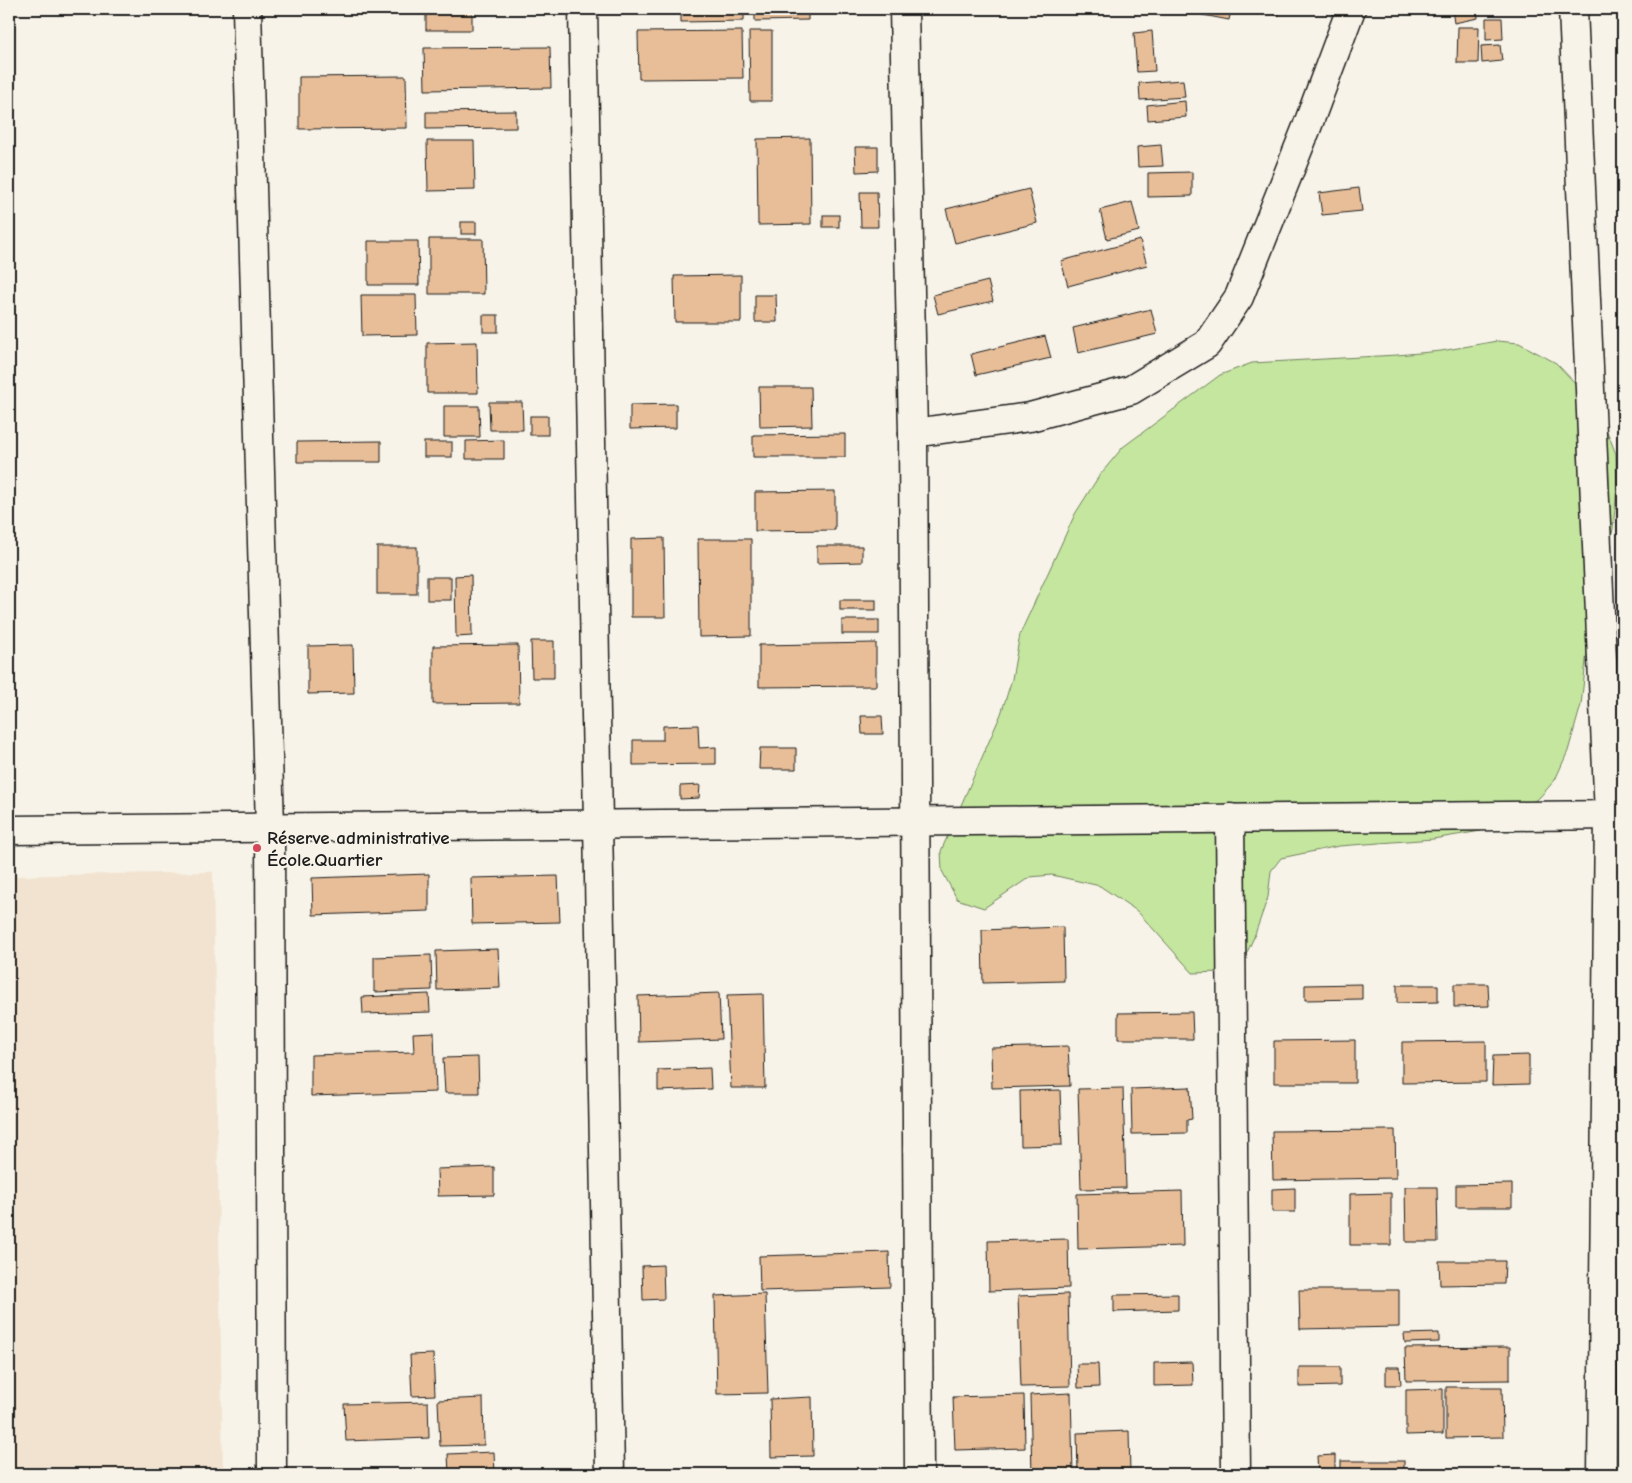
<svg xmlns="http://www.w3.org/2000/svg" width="1632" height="1483" font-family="'Comic Neue',sans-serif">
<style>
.built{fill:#f2e3d0}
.green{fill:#c5e69f;stroke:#70815e}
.building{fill:#e8be98;stroke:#1c1c1c}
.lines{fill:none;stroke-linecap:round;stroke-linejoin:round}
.minor-casing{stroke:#1c1c1c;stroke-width:31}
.minor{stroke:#f7f3e8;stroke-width:28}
.poi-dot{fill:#d1495b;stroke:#f7f3e8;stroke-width:2}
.labels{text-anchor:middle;stroke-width:4.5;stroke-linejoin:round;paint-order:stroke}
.poi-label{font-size:19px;font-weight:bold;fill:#1c1c1c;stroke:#f7f3e8;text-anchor:start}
</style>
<rect width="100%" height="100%" fill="#f7f3e8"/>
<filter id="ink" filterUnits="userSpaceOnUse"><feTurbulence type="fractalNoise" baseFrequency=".02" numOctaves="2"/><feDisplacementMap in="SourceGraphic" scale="10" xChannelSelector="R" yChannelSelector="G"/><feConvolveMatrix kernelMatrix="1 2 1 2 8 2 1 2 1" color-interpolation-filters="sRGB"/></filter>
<g filter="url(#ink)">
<polygon class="built" points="213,872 223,1474 9,1474 9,876"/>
<polygon class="green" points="1497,341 1519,343 1556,363 1597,406 1616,454 1617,488 1613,529 1587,652 1581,705 1568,751 1555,780 1539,798 1481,831 1433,839 1339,846 1281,858 1271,871 1268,897 1254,937 1245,957 1221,972 1193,973 1137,911 1100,886 1052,875 1030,877 984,908 957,899 942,871 941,851 1001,714 1012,679 1020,634 1075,514 1099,476 1123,447 1220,375 1252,363 1397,355 1441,351"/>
<g class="building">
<rect x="426" y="9" width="46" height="21"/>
<polygon points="681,9 744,9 744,21 681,22"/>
<polygon points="755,9 808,9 808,20 755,21"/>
<polygon points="1172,9 1231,9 1229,20"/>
<polygon points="1264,9 1282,9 1278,16"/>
<polygon points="1452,9 1477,9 1478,18 1454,23"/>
<polygon points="1486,18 1502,18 1503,39 1486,40"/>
<polygon points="1458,27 1479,27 1478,63 1457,63"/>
<polygon points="742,31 743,78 639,79 638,32"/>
<polygon points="749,31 772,31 772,101 750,101"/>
<polygon points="1152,31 1155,71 1137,72 1134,33"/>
<polygon points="1500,45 1502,61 1482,63 1481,46"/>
<polygon points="550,47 551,88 425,90 424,48"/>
<polygon points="406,76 407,128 299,129 299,77"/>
<polygon points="1183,80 1185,97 1140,100 1139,83"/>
<polygon points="1185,101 1186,117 1148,120 1147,105"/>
<polygon points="516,111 516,128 426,129 426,112"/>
<polygon points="810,138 811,224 758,225 757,139"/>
<polygon points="427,141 474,141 475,190 428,191"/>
<polygon points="1161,145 1163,166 1138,167 1137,147"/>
<polygon points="855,147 878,147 878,171 856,172"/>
<polygon points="1192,172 1192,196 1148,197 1148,173"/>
<polygon points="1359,188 1362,211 1322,215 1319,193"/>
<polygon points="1029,189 1037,223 955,243 946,209"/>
<polygon points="860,192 877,192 878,227 861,227"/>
<polygon points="1132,202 1139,231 1107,239 1100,210"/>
<rect x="823" y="215" width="16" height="12"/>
<rect x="461" y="222" width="15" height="12"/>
<polygon points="429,239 483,239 484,294 429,294"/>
<polygon points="1140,240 1147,265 1068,286 1061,261"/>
<polygon points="368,241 418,241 419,285 368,285"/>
<polygon points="741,275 741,322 675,322 674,276"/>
<polygon points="988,281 993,301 938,314 933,295"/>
<polygon points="361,295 416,295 417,335 362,336"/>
<polygon points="755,295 776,295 777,322 755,322"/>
<polygon points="1151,309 1157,334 1078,353 1073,328"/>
<rect x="483" y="315" width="15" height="17"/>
<polygon points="1045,336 1051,358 976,375 971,354"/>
<polygon points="477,342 478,393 427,393 427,343"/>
<polygon points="759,387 811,387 812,426 760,427"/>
<polygon points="489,402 522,402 523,430 490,430"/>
<polygon points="676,404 676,428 630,429 630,405"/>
<polygon points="444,406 479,406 480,437 444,437"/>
<rect x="530" y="416" width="18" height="19"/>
<polygon points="845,434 845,457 753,457 753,435"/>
<polygon points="504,440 504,459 466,459 466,441"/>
<polygon points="381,441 381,462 297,462 297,442"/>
<rect x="424" y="442" width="28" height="15"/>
<polygon points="835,491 835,530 755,531 755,492"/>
<polygon points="664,538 665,617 631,617 631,539"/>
<polygon points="698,539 751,539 751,636 699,637"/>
<polygon points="817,546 862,546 862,562 817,563"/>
<rect x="377" y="547" width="40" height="47"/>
<polygon points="471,575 472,636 456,637 455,576"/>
<rect x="427" y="577" width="24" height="23"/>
<rect x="840" y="600" width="36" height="10"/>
<rect x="842" y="620" width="37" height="14"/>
<polygon points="531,641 554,641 554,678 532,678"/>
<polygon points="876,643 876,686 759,687 759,645"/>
<polygon points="353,645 354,693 308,694 308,646"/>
<polygon points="518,645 519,703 433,704 433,646"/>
<polygon points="861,716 882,716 883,734 862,734"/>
<polygon points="698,725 699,748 716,747 716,764 633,765 633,740 663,740 663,726"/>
<polygon points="760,748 796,748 796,769 759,769"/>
<polygon points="700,785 699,798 680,799 680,786"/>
<polygon points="429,874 429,911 313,915 312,878"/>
<polygon points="558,876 560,922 472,924 471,878"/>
<polygon points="1063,927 1064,981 983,983 982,930"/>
<polygon points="498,949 500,988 437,990 436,951"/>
<polygon points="431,955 432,990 374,992 374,957"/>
<polygon points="1362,984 1362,999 1305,1000 1305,985"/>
<polygon points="1454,984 1488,984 1489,1006 1454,1007"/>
<polygon points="1397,985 1438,985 1438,1002 1397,1003"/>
<polygon points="719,993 721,1039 639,1042 638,996"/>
<polygon points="429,994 430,1012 363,1014 362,997"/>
<polygon points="763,994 765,1088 731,1088 727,995"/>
<polygon points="1192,1012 1193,1039 1118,1039 1118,1013"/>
<polygon points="434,1032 436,1092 311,1096 311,1055 414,1052 413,1033"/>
<polygon points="1355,1040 1355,1083 1274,1083 1274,1041"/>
<polygon points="1486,1041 1486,1082 1402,1083 1402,1042"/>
<polygon points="1068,1046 1070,1086 992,1088 991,1048"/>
<polygon points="1529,1055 1529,1084 1492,1085 1493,1056"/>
<polygon points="478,1057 479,1093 445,1093 443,1058"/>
<polygon points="710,1068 711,1089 658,1091 658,1070"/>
<polygon points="1190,1087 1192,1119 1187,1120 1187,1133 1132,1134 1131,1089"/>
<polygon points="1123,1088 1126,1188 1081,1189 1078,1089"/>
<polygon points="1060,1090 1062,1145 1021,1146 1020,1091"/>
<polygon points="1395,1130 1396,1178 1273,1180 1272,1131"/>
<polygon points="494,1167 494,1195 438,1196 437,1169"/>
<polygon points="1512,1184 1512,1207 1456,1207 1456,1185"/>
<polygon points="1405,1187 1437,1187 1438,1242 1406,1242"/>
<polygon points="1295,1188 1295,1212 1272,1212 1272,1189"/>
<polygon points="1182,1191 1183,1246 1078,1249 1077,1194"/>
<polygon points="1391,1193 1391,1245 1350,1245 1350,1194"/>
<polygon points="1068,1239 1069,1288 989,1291 988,1241"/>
<polygon points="889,1252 890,1287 760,1291 759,1256"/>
<polygon points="1439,1261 1505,1261 1504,1284 1440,1285"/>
<polygon points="663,1265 664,1299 643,1300 642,1266"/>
<polygon points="1299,1290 1399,1290 1399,1327 1300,1329"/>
<polygon points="765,1294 768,1393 717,1394 715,1296"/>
<polygon points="1068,1294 1070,1386 1021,1387 1018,1296"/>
<polygon points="1178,1294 1178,1310 1114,1312 1114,1295"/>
<polygon points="1439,1333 1439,1342 1405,1343 1404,1334"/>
<polygon points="1510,1347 1510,1380 1406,1381 1405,1348"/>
<polygon points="433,1354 435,1395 412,1396 410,1355"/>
<polygon points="1192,1362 1193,1385 1154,1386 1154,1363"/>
<polygon points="1077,1364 1098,1364 1099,1387 1078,1388"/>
<polygon points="1299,1367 1340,1367 1340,1386 1299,1387"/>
<polygon points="1386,1367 1400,1367 1401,1385 1386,1385"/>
<polygon points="1446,1387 1502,1387 1503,1437 1446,1438"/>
<polygon points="1443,1389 1443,1434 1406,1435 1406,1390"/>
<polygon points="1071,1393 1073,1474 1032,1474 1030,1395"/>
<polygon points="1024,1395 1025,1448 955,1450 953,1397"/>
<polygon points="812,1397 813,1456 771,1457 770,1399"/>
<polygon points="483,1398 484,1445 440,1446 438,1400"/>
<polygon points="428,1402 429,1438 346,1441 344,1404"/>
<polygon points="1129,1431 1130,1474 1078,1474 1077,1433"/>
<polygon points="494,1452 495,1474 449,1474 448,1454"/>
<polygon points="1335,1455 1335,1474 1318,1474 1317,1456"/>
<rect x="1341" y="1461" width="63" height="13"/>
</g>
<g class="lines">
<g class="minor-casing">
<g id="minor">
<polyline points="247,9 270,827 272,1474"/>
<polyline points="583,9 610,1474"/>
<polyline points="904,9 913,433 919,1474"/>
<polyline points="1573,9 1609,815 1602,1474"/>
<polyline points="913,433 1030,417 1131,390 1207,344 1239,297 1307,127 1351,9"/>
<polyline points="1230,818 1236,1474"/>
<polyline points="9,830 1623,815"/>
</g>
</g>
<use href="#minor" class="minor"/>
</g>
</g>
<circle class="poi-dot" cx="257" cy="848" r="5"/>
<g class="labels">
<g class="poi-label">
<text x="267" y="844">Réserve administrative<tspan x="267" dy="22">École.Quartier</tspan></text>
</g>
</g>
<rect width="1632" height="1483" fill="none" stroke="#f7f3e8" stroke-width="30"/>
<rect x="15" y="15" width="1602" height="1453" fill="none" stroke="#1c1c1c" stroke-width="2" filter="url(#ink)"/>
</svg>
